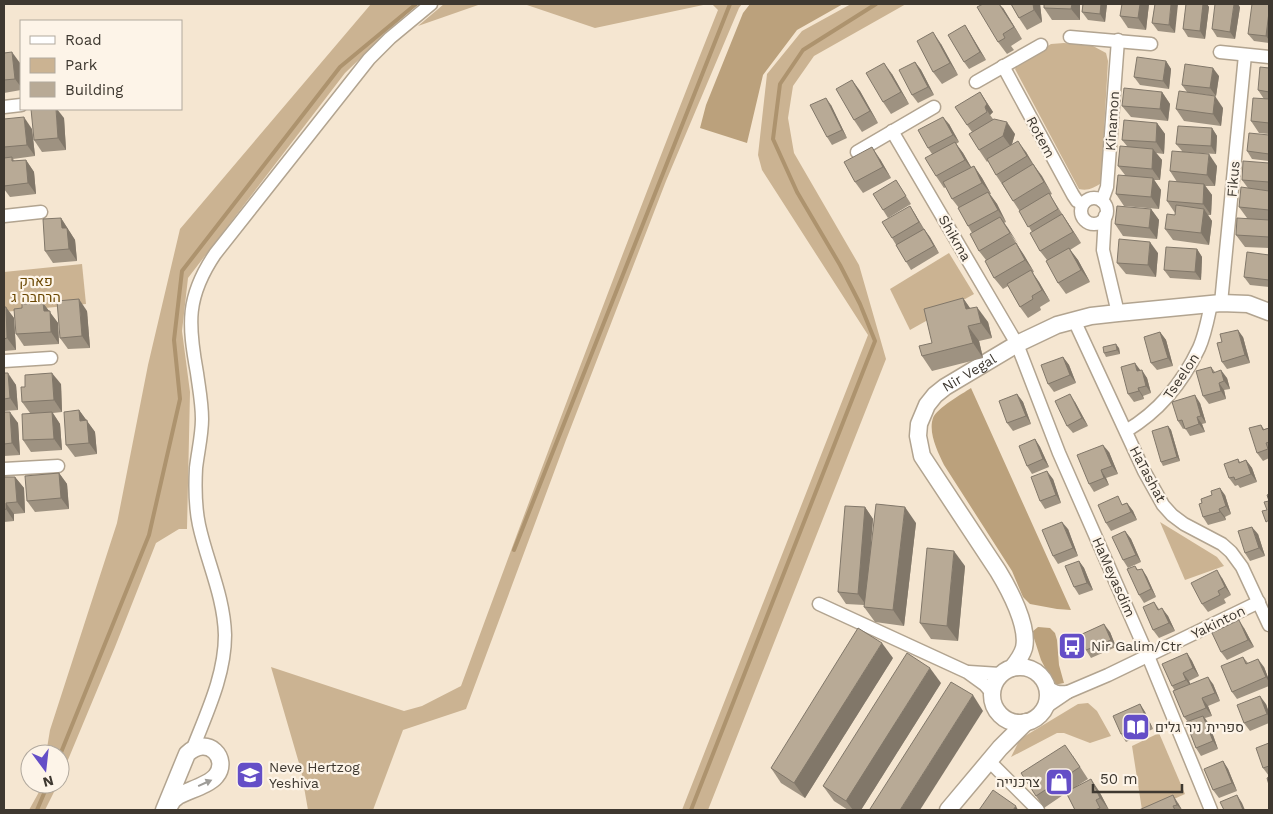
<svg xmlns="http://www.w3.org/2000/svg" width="1273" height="814" font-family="'Work Sans',Heebo,sans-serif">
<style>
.green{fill:#cbb392}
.forest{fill:#bba17c}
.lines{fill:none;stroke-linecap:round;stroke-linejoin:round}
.stream{stroke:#ad936e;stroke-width:4}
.minor-casing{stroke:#b2a490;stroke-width:15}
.tertiary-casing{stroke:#b2a490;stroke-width:19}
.minor{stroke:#fff;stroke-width:12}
.tertiary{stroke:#fff;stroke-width:16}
.wall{fill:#9e9281}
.shaded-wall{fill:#817769}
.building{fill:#b8aa96;stroke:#817769}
.oneway{fill:#9e9c98}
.labels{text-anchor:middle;stroke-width:4.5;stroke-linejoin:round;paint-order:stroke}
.street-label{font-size:14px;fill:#3e3830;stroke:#fdf4e8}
.park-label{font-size:14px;fill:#694600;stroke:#fdf4e8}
.poi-label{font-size:14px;fill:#3e3830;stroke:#fdf4e8;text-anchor:start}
</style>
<rect width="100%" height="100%" fill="#f5e6d1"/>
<g class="green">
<polygon points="371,4 417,4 345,73 188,278 182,331 190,392 187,529 179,529 156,543 115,647 60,779 60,754 46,754 50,730 117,523 148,365 180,229"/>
<polygon points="444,4 481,4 418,26"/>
<polygon points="524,4 708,4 595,28"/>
<path d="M712 4H742L739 8 666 181 566 440 466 709 403 730 373 810H308L301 770 271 667 404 711 422 706 461 686C544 460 629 234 718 10Z"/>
<polygon points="851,4 906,4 814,56 793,86 788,118 794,153 859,265 886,359 708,810 682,810 868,335 762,170 758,155 767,74 802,31"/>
<path d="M1064 43 1093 46 1106 53 1108 61 1101 183C1094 188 1088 191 1079 189L1015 69 1018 64 1051 44Z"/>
<polygon points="949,253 974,294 910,330 890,289"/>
<polygon points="82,264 86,304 4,312 4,272"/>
<polygon points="1160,522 1217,557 1224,566 1185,580"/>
<polygon points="1088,703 1097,711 1111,736 1090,743 1064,733 1057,733 1011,757 1020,739 1078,704"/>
<polygon points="1159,733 1185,794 1150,810 1142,810 1132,746"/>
<polygon points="41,784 58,784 45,810 29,810 39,792"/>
</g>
<g class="forest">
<polygon points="750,4 843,4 797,30 763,75 747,143 700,128 706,105 743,13"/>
<path d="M971 388 1071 610 1057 609 1030 604 1023 597 1012 571 944 465C938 452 928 433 933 418 937 408 962 394 971 388Z"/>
<polygon points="1038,627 1050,628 1055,633 1057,640 1059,665 1064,683 1054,685 1041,660 1032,632"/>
</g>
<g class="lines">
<g class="stream">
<polyline points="514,550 730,4"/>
<polyline points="60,755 149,535 180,399 174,340 182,271 340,67 416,4"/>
<polyline points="37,810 48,784"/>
<polyline points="691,810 875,341 860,304 840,265 797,192 773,139 780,84 803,50 876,4"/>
</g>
<g class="minor-casing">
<g id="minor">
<polyline points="1070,37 1151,44"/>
<polyline points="1220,52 1269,57"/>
<polyline points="1003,66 1073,195 1077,201 1083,204"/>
<polyline points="976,82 1041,45"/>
<polyline points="4,107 21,105"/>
<polyline points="892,131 1017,344 1059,453 1148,656 1211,810"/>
<polyline points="857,152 934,107"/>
<circle cx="1094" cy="211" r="13"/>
<polyline points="1102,201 1107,187 1118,40"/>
<polyline points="4,216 41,212"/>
<polyline points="1105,216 1103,250 1118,313"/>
<polyline points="1221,303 1245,55"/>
<polyline points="1074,320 1144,471 1163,505 1172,515 1184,524 1222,544 1231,552 1242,567 1269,625"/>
<polyline points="4,361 51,358"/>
<path d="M1126 431C1158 412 1183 382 1199 348 1205 335 1208 318 1211 304"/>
<polyline points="4,469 58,466"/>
<polyline points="819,604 967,672 985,685 992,693"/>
<polyline points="969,672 1000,674"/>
<path d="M1046 685C1053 692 1058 693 1068 692"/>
<polyline points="1043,709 1068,692 1108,675 1259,602"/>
<path d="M193 748C207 712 225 675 225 635 224 596 207 562 199 525 195 506 195 487 196 468 198 451 202 435 202 419 202 403 199 388 197 373 188 324 186 297 215 254L369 59 390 38 431 4"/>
<polyline points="989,761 1038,810"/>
</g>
</g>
<g class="tertiary-casing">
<g id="tertiary">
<circle cx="1020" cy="695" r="28"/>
<path id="s1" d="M1012 668C1017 662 1022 655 1024 648 1029 626 1009 589 998 571L922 456 918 436 919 424 927 405 935 395 945 387 1017 344 1057 325 1091 316 1118 313 1221 303 1248 304 1269 312"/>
<path d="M164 810 187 754C208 734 230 759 216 776 209 785 189 790 178 796L173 800 167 810"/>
<polyline points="948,810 1000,748 1026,722"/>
</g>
</g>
<use href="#minor" class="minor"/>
<use href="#tertiary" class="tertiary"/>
</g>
<g class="wall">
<polygon points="1011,4 1040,4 1042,22 1027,30 1019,18"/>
<polygon points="1080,4 1080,20 1052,20 1044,8"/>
<polygon points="1083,4 1107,4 1105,22 1088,20 1082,12"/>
<polygon points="1149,4 1146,30 1128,28 1120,16"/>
<polygon points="1155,4 1175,33 1158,31 1152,23"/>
<polygon points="1186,4 1207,4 1209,7 1205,39 1188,37 1183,29"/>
<polygon points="1269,4 1269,43 1254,41 1248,34"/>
<polygon points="1240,7 1235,39 1217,37 1212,29"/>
<polygon points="1003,8 1022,39 1011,46 1014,50 1007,54 998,42"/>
<polygon points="965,25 986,60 969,69 964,62"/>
<polygon points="941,44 958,75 942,84 933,72"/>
<polygon points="4,53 20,63 21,74 21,90 4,93"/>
<polygon points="1166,61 1171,69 1169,89 1140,85 1134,77"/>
<polygon points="915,62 921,70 934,95 918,103 912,95"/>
<polygon points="1269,68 1269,134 1259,133 1251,121 1264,99 1258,90"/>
<polygon points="892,74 909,104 891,114 883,102"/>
<polygon points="1219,76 1216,96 1193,93 1223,108 1221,126 1184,121 1176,109 1187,92 1182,85"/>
<polygon points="852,80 860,91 878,123 862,132 854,120"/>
<polygon points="980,92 993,112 990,115 993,119 1015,134 1012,144 1026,152 1052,194 1050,195 1070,226 1081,243 1070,250 1078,260 1090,282 1066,294 1058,283 1047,260 1040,251 1032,232 1019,210 996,175 988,161 987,162 979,150 972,132 967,125"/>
<polygon points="1162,92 1170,104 1168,121 1131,117 1122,106"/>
<polygon points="831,105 847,138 832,145 827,137"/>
<polygon points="64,118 66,150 42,152 34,140"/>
<polygon points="4,119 32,129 35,156 13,159 15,161 26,160 34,172 36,194 10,197 4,189"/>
<polygon points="1157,123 1165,134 1164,154 1156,153 1162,160 1160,180 1154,180 1161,190 1159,209 1124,206 1116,194 1125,175 1118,166 1127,146 1122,140"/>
<polygon points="949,124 959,142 956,144 963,153 971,167 974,166 982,178 991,194 990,194 997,204 1006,222 1004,223 1034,272 1032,273 1039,282 1050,301 1040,307 1041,310 1028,318 1020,307 1008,286 1003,289 994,278 986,260 979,251 972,233 968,226 959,208 952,199 946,187 944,188 936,176 932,154 928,148"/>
<polygon points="1212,128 1217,136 1216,154 1183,152 1217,166 1215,186 1205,186 1212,195 1211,215 1208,215 1212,221 1209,245 1173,240 1165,229 1175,215 1175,213 1167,201 1177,182 1170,171 1182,151 1176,144"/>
<polygon points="1269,135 1269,161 1252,159 1247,151"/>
<polygon points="880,159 891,178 863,193 855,182"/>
<polygon points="1269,163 1269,248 1245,247 1236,235 1247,218 1239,207 1248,188 1242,180"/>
<polygon points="896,180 911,204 888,218 883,210"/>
<polygon points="910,206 939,253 911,270 892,238"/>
<polygon points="1151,209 1159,220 1157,239 1123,236 1115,224"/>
<polygon points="61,218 75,240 77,261 53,263 45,251"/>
<polygon points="1197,249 1202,257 1201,280 1170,278 1164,270"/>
<polygon points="1158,253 1156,277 1126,274 1117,263"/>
<polygon points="1269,255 1269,287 1250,285 1244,277"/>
<polygon points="963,298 970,308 988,322 992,338 979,341 983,358 932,371 922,356 932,343"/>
<polygon points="43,303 58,323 59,344 24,346 16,334 22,308"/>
<polygon points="4,307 14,318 16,350 4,351"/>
<polygon points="87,311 90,348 68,349 60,338"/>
<polygon points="1160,332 1166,340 1173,366 1157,370 1151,363"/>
<polygon points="1243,337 1250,363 1227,369 1222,362"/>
<polygon points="1119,348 1120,354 1106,357 1104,353"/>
<polygon points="1063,357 1069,365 1076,383 1054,392 1048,384"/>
<polygon points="1211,367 1215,372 1227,378 1230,389 1224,390 1226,399 1209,404 1203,396"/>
<polygon points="1140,370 1147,378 1151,393 1143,396 1144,399 1134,402 1128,394"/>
<polygon points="4,373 16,385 18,410 4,411"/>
<polygon points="61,384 62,412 53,413 60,424 62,450 31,452 23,440 30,413 22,402"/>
<polygon points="1017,394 1023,402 1031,424 1013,431 1007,423"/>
<polygon points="1075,402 1088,426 1073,433 1067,426"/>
<polygon points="1200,403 1206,423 1202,424 1205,432 1190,436 1185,428 1183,429 1178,421"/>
<polygon points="79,410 95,432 97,454 75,457 66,445"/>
<polygon points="4,412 18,423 20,455 4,456"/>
<polygon points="1261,425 1264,429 1269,428 1269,458 1263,461 1257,453"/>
<polygon points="1168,426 1171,430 1180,461 1163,466 1161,462"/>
<polygon points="1035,439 1040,447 1049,467 1032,474 1027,466"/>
<polygon points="1109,452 1118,474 1106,478 1109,485 1094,492 1089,484"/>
<polygon points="1238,459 1240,462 1246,460 1252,468 1257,482 1240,488 1238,485 1235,486 1229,478"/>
<polygon points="59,473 67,484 69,509 35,512 27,501"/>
<polygon points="4,477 15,477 24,488 25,513 14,514 14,521 4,522"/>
<polygon points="1053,479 1061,503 1045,509 1040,501"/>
<polygon points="1225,495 1231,514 1225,517 1226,520 1208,525 1203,517"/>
<polygon points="1127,503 1133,511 1137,520 1111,531 1106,523 1123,504"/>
<polygon points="865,507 873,519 871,542 916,523 904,626 875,622 864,607 864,605 846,604 838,592"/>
<polygon points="1068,529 1078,556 1058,564 1053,556"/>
<polygon points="1125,531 1131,539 1141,562 1128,568 1123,560"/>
<polygon points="1258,534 1265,556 1250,561 1245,553"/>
<polygon points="1079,561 1084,568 1093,590 1079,595 1074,587"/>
<polygon points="965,566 958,641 931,639 920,623"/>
<polygon points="1135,566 1138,570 1142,569 1147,577 1156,597 1144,603 1139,595"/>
<polygon points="1222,578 1231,595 1224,599 1226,603 1208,612 1202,604"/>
<polygon points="1154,602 1159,609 1168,616 1175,631 1159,638 1153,630"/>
<polygon points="1244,628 1254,647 1227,660 1221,652"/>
<polygon points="1110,632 1116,647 1091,658 1086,650"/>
<polygon points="1187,653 1192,661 1199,676 1189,681 1190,684 1213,684 1220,701 1208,706 1212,716 1205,718 1209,724 1218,749 1201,756 1196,748 1188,722 1184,717 1175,691 1172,686"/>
<polygon points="1243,657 1248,663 1264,667 1269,680 1269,686 1237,699 1232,692"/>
<polygon points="893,658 805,798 781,783 771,768"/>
<polygon points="941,683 861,810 848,810 834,801 823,786"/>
<polygon points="1140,704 1145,712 1153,729 1126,742 1121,734"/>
<polygon points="1266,704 1269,713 1269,723 1250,731 1244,723"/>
<polygon points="1269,743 1269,776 1263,768"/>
<polygon points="1073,756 1088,779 1077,786 1099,791 1109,810 1075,810 1066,793 1044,808 1036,796"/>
<polygon points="1223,761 1228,769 1237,791 1219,798 1213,790"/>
<polygon points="1178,803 1182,810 1139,810"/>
</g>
<g class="shaded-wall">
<polygon points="999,4 1003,8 1022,39 1014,27"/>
<polygon points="1033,4 1040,4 1042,22 1034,10"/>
<polygon points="1072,4 1080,4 1080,20 1071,9"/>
<polygon points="1101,4 1107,4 1105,22 1100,14"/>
<polygon points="1140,4 1149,4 1146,30 1138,18"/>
<polygon points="1171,4 1178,4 1175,33 1169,25"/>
<polygon points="1203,4 1207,4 1209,7 1205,39 1200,31"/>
<polygon points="1234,4 1238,4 1240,7 1235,39 1230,32"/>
<polygon points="1269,12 1269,40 1266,36"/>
<polygon points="965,25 970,33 986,60 980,52"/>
<polygon points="933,32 941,44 958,75 950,63"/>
<polygon points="12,52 20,63 21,74 21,87 15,79"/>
<polygon points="1166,61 1171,69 1169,89 1163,81"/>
<polygon points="915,62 921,70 934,95 928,87"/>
<polygon points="884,63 892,74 909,104 901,92"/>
<polygon points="1213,68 1219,76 1216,96 1210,88"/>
<polygon points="852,80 860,91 878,123 870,111"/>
<polygon points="980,92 993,112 990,115 993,120 985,107"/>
<polygon points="1162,92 1170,104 1168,121 1160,109"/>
<polygon points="1215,96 1223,108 1221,126 1213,114"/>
<polygon points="826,98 831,105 847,138 842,130"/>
<polygon points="56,109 57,109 64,118 66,150 58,138"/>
<polygon points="24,117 32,129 35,156 27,145"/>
<polygon points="943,117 949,124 959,142 953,135"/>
<polygon points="1007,122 1015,134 1011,147 1003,136"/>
<polygon points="1157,123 1165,134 1164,154 1156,142"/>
<polygon points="1212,128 1217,136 1216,154 1211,146"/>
<polygon points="1018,141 1026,152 1035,168 1027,156"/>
<polygon points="955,142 963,153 974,172 965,160"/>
<polygon points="872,147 880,159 891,178 883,167"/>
<polygon points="1153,149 1162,160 1160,180 1152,169"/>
<polygon points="1209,154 1217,166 1215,186 1207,175"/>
<polygon points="26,160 34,172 36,194 28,183"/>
<polygon points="1033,164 1042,176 1052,194 1044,182"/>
<polygon points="974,166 982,178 991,194 982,183"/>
<polygon points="1153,178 1161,190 1159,209 1151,197"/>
<polygon points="1204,184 1212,195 1211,215 1203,204"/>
<polygon points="988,192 997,204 1006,222 998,210"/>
<polygon points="910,206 915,214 924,230 919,222"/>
<polygon points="1151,209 1159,220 1157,239 1149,228"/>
<polygon points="1204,209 1212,221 1209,245 1201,233"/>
<polygon points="1062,214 1070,226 1081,243 1073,232"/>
<polygon points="1000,217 1008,228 1018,244 1010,233"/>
<polygon points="61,218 75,240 77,261 69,249 62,228"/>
<polygon points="924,229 930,237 939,253 934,246"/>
<polygon points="1150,242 1158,253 1156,277 1148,265"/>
<polygon points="1016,243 1024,255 1034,272 1025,260"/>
<polygon points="1069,248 1078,260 1090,282 1081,270"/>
<polygon points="1197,249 1202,257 1201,280 1195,272"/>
<polygon points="1031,270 1039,282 1050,301 1042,290"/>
<polygon points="963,298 974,314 977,325 966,309"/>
<polygon points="79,299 87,311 90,348 82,336"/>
<polygon points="43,303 58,323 59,344 51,332 44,311"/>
<polygon points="6,307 14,318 16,350 7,338"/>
<polygon points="977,307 988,322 992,338 981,323"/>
<polygon points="968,326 979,341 983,358 973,343"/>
<polygon points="1238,330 1243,337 1250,363 1245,355"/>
<polygon points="1160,332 1166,340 1173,366 1168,358"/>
<polygon points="1116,344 1119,348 1120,354 1117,350"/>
<polygon points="1063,357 1069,365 1076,383 1070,375"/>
<polygon points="1135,363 1141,371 1137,371"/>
<polygon points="1142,370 1147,378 1151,393 1146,386"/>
<polygon points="1221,370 1227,378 1230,389 1224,381"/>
<polygon points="8,373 16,385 18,410 10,398"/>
<polygon points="52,373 61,384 62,412 54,400"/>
<polygon points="1219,383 1224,390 1226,399 1221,391"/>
<polygon points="1138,388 1143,396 1144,399 1139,391"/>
<polygon points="1017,394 1023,402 1031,424 1026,416"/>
<polygon points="1070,394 1075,402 1088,426 1082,418"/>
<polygon points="1195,395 1200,403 1206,423 1201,416"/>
<polygon points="79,410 95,432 97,454 89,443 80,421"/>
<polygon points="10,412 18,423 20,455 12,443"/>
<polygon points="52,412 60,424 62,450 54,439"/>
<polygon points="1197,417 1202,424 1205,432 1199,424"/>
<polygon points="1168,426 1171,430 1180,461 1177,457"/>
<polygon points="1035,439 1040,447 1049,467 1043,459"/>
<polygon points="1103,445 1109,452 1118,474 1112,466"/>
<polygon points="1246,460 1252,468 1257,482 1251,474"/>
<polygon points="1101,470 1106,478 1109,485 1104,478"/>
<polygon points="1047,471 1053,479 1061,503 1056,495"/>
<polygon points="59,473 67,484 69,509 61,498"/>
<polygon points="15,477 24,488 25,513 17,502"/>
<polygon points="1220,488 1225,495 1231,514 1226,506"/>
<polygon points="6,503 14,514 14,521 6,509"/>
<polygon points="1127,503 1133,511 1137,520 1131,512"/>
<polygon points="865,507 873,519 866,605 858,594"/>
<polygon points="905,507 916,523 904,626 893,610"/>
<polygon points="1219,509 1225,517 1226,520 1220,512"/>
<polygon points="1062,522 1068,529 1078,556 1073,548"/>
<polygon points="1252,527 1258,534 1265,556 1259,548"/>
<polygon points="1125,531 1131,539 1141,562 1136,555"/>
<polygon points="954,551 965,566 958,641 947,626"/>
<polygon points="1079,561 1084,568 1093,590 1087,583"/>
<polygon points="1142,569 1147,577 1156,597 1151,589"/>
<polygon points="1217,570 1222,578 1231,595 1225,587"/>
<polygon points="1162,608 1168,616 1175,631 1169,623"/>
<polygon points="1239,620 1244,628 1254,647 1248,640"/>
<polygon points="1104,624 1110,632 1116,647 1111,640"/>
<polygon points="882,643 893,658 805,798 794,783"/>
<polygon points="1187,653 1192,661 1199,676 1193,668"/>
<polygon points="1258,659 1264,667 1269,680 1269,682 1266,677"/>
<polygon points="930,668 941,683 861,810 853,810 846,801"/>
<polygon points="1183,673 1189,681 1192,688 1186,680"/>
<polygon points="1208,677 1213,684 1220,701 1215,693"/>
<polygon points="973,695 983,711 920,810 900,810"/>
<polygon points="1260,696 1266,704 1269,713 1269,717 1267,714"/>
<polygon points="1202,698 1208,706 1212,716 1206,708"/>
<polygon points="1140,704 1145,712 1153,729 1148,722"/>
<polygon points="1203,716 1209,724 1218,749 1213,741"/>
<polygon points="1223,761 1228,769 1237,791 1232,783"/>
<polygon points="1091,779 1099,791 1109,810 1100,798"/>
<polygon points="1173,795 1178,803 1182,810 1177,805"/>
<polygon points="1237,795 1242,803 1245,810 1243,810"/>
<polygon points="1016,806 1018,810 1013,810"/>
</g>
<g class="building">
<polygon points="983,4 999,4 1014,27 1003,34 1005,38 998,42 977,7"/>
<polygon points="1011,4 1033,4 1034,10 1019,18"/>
<polygon points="1044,4 1072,4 1071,9 1044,8"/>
<polygon points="1083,4 1101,4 1100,14 1082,12"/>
<polygon points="1122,4 1140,4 1138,18 1120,16"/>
<polygon points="1155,4 1171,4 1169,25 1152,23"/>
<polygon points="1186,4 1203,4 1200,31 1183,29"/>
<polygon points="1215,4 1234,4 1230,32 1212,29"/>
<polygon points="1252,4 1269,4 1269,12 1266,36 1248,34"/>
<polygon points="965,25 980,52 964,62 948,35"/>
<polygon points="933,32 950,63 933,72 917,41"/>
<polygon points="12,52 15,79 4,80 4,53"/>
<polygon points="1137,57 1166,61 1163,81 1134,77"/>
<polygon points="915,62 928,87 912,95 899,70"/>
<polygon points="884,63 901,92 883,102 866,73"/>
<polygon points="1185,64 1213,68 1210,88 1182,85"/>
<polygon points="1260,67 1269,68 1269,92 1258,90"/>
<polygon points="852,80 870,111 854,120 836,89"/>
<polygon points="1124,88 1162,92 1160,109 1122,106"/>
<polygon points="1179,91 1215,96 1213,114 1176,109"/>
<polygon points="980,92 987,104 985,107 987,112 967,125 955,107"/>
<polygon points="826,98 842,130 827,137 810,105"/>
<polygon points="1253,98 1269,99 1269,123 1251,121"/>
<polygon points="31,109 56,109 58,138 34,140"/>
<polygon points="24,117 27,145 4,147 4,119"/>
<polygon points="943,117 953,135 928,148 918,130"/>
<polygon points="994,119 1007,122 1003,136 979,150 969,134"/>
<polygon points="1124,120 1157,123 1156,142 1122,140"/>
<polygon points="1178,126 1212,128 1211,146 1176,144"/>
<polygon points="1249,133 1269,135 1269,154 1247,151"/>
<polygon points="1018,141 1027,156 996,175 987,159"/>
<polygon points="955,142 965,160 936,176 925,158"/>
<polygon points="1120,146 1153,149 1152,169 1118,166"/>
<polygon points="872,147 883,167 855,182 844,162"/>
<polygon points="1172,151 1209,154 1207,175 1170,171"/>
<polygon points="12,157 12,161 26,160 28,183 4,186 4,158"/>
<polygon points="1243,161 1269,163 1269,182 1242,180"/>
<polygon points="1033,164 1044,182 1013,201 1002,183"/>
<polygon points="974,166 982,183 952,199 943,182"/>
<polygon points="1118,175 1153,178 1151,197 1116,194"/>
<polygon points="896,180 906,196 883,210 873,194"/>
<polygon points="1169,181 1204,184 1203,204 1167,201"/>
<polygon points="1241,187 1269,191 1269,210 1239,207"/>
<polygon points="988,192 998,210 968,226 958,208"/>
<polygon points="1049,193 1058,209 1028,227 1019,211"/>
<polygon points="1176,205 1204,209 1201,233 1165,229 1167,214 1175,215"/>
<polygon points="910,206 919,222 892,238 882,222"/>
<polygon points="1117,206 1151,209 1149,228 1115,224"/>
<polygon points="1062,214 1073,232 1040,251 1030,233"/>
<polygon points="1000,217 1010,233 979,251 970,234"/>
<polygon points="61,218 62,228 67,228 69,249 45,251 43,219"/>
<polygon points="1237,218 1269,220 1269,237 1236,235"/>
<polygon points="924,229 934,246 906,262 896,245"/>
<polygon points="1119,239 1150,242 1148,265 1117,263"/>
<polygon points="1016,243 1025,260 994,278 985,261"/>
<polygon points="1166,247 1197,249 1195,272 1164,270"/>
<polygon points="1069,248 1081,270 1058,283 1046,261"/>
<polygon points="1247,252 1269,255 1269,280 1244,277"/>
<polygon points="1031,270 1042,290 1032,296 1033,299 1020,307 1007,284"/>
<polygon points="963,298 966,309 977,307 981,323 968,326 973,343 922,356 919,346 932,343 924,309"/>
<polygon points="79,299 82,336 60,338 57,301"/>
<polygon points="43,303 44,311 50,311 51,332 16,334 14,309 22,308 22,304"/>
<polygon points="4,307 6,307 7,338 4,339"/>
<polygon points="1238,330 1245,355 1222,362 1217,343 1222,342 1220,334"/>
<polygon points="1160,332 1168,358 1151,363 1144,337"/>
<polygon points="1116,344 1117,350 1104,353 1103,347"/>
<polygon points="1063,357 1070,375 1048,384 1041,365"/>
<polygon points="1135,363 1137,371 1142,370 1146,386 1138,388 1139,391 1128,394 1121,367"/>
<polygon points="1211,367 1213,373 1221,370 1224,381 1219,383 1221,391 1203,396 1196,371"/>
<polygon points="4,373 8,373 10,398 4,399"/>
<polygon points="52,373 54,400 22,402 21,387 25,387 25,375"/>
<polygon points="1017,394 1026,416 1007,423 999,401"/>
<polygon points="1070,394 1082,418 1067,426 1055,401"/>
<polygon points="1195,395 1201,416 1197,417 1199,424 1185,429 1182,420 1178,421 1172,402"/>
<polygon points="79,410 80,421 87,420 89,443 66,445 64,412"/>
<polygon points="4,412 10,412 12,443 4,444"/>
<polygon points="52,412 54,439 23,440 22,414"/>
<polygon points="1261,425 1263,430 1269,428 1269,442 1266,443 1268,449 1257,453 1249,428"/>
<polygon points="1168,426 1177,457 1161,462 1152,431"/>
<polygon points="1035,439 1043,459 1027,466 1019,446"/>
<polygon points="1103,445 1112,466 1101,470 1104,478 1089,484 1077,455"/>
<polygon points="1238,459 1239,463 1246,460 1251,474 1235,480 1234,477 1229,478 1224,464"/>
<polygon points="1047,471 1056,495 1040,501 1031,477"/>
<polygon points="59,473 61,498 27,501 25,476"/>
<polygon points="4,477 15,477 17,502 6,503 6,509 4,510"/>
<polygon points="1220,488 1226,506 1219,509 1220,512 1203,517 1199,504 1202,503 1201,499 1212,495 1211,491"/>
<polygon points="1269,494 1269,520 1266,522 1262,511 1267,510 1264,502 1269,501 1267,495"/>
<polygon points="1118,496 1122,505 1127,503 1131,512 1106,523 1098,505"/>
<polygon points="876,504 905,507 893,610 864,607"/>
<polygon points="845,506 865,507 858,594 838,592"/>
<polygon points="1062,522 1073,548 1053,556 1042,530"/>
<polygon points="1252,527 1259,548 1245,553 1238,531"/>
<polygon points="1125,531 1136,555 1123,560 1112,537"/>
<polygon points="927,548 954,551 947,626 920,623"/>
<polygon points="1079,561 1087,583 1074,587 1065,566"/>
<polygon points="1135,566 1137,570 1142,569 1151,589 1139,595 1127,569"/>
<polygon points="1217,570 1225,587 1218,591 1220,595 1202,604 1191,583"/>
<polygon points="1154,602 1158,610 1162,608 1169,623 1153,630 1143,607"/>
<polygon points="1239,620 1248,640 1221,652 1212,633"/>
<polygon points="1104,624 1111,640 1086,650 1080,635"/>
<polygon points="858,628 882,643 794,783 771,768"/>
<polygon points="907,653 930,668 846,801 823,786"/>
<polygon points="1187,653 1193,668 1183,673 1186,680 1172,686 1162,664"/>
<polygon points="1243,657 1246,664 1258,659 1266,677 1232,692 1221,666"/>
<polygon points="1208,677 1215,693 1202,698 1206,708 1184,717 1173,691"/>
<polygon points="951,682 973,695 900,810 872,810 870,809"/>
<polygon points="1260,696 1267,714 1244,723 1237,705"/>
<polygon points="1140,704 1148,722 1121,734 1113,716"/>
<polygon points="1203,716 1213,741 1196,748 1186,722"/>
<polygon points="1269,743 1269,766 1263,768 1256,748"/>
<polygon points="1065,745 1080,767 1036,796 1021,773"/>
<polygon points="1223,761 1232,783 1213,790 1204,769"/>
<polygon points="1269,777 1269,785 1267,778"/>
<polygon points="1091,779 1100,798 1096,800 1100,808 1095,810 1075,810 1066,792"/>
<polygon points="993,790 1016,806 1013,810 979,810"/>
<polygon points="1173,795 1177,805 1173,806 1175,810 1139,810"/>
<polygon points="1237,795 1243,810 1224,810 1220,802"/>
</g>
<defs><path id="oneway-solid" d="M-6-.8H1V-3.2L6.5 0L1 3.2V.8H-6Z" transform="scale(1.25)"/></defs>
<use class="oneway" href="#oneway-solid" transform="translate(205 783) rotate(-24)"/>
<defs>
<g id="bus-square" transform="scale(1.4375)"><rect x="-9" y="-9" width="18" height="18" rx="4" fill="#644ec7" stroke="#fdf4e8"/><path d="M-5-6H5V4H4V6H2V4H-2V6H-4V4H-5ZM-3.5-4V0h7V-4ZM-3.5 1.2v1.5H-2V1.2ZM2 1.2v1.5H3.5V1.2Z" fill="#fff"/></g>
<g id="library-square" transform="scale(1.4375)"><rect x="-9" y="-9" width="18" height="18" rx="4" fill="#644ec7" stroke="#fdf4e8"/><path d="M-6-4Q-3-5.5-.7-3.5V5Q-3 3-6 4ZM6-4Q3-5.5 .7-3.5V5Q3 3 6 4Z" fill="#fff"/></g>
<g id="school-square" transform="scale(1.4375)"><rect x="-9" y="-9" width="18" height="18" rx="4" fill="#644ec7" stroke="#fdf4e8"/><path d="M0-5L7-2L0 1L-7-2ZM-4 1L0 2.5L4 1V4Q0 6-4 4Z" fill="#fff"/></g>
<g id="shop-square" transform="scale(1.4375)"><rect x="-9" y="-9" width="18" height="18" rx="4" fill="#644ec7" stroke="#fdf4e8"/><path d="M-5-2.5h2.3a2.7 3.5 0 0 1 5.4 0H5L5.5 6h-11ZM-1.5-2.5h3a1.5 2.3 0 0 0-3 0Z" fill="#fff"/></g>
</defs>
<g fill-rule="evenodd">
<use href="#bus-square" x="1072" y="646"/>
<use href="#library-square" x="1136" y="727"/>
<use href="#school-square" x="250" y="775"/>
<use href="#shop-square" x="1059" y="782"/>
</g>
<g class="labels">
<g class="street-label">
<text transform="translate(1112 121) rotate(-86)" y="5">Kinamon</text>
<text transform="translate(1041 137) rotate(62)" y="5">Rotem</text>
<text transform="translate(1233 179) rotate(-85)" y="5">Fikus</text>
<text transform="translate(955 238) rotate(60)" y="5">Shikma</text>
<text dy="5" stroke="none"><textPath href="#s1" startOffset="351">Nir Vegal</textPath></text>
<text transform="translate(1181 376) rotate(-56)" y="5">Tseelon</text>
<text transform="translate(1148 474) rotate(62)" y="5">HaTashat</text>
<text transform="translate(1114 577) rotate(66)" y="5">HaMeyasdim</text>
<text transform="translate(1218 622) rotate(-26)" y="5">Yakinton</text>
</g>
<g class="park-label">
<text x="36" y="286">פארק<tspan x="36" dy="16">הרחבה ג</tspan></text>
</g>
<g class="poi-label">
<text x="1091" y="651">Nir Galim/Ctr</text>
<text x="1155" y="732">ספרית ניר גלים</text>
<text x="269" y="772">Neve Hertzog<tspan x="269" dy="16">Yeshiva</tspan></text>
<text x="1040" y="787" text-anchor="end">צרכנייה</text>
</g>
</g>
<rect width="1273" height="814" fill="none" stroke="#3e3830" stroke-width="10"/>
<rect x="20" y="20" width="162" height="90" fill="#fdf4e8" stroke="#b1a99e"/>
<rect x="30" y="36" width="25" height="8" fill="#ffffff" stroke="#b1a99e"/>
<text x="65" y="45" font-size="15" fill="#3e3830">Road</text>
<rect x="30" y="58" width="25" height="15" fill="#cbb392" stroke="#b1a99e"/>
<text x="65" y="70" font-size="15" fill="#3e3830">Park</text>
<rect x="30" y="82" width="25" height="15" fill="#b8aa96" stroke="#b1a99e"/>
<text x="65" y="95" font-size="15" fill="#3e3830">Building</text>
<g transform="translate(45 769) rotate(165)"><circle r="24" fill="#fdf4e8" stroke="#b1a99e"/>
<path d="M0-4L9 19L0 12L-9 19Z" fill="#644ec7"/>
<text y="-8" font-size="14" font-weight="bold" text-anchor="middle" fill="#3e3830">N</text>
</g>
<path d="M1093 784v8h89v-8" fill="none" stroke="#3e3830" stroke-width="2.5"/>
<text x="1100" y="784" font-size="15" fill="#3e3830" stroke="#fdf4e8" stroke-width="4" paint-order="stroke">50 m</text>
</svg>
